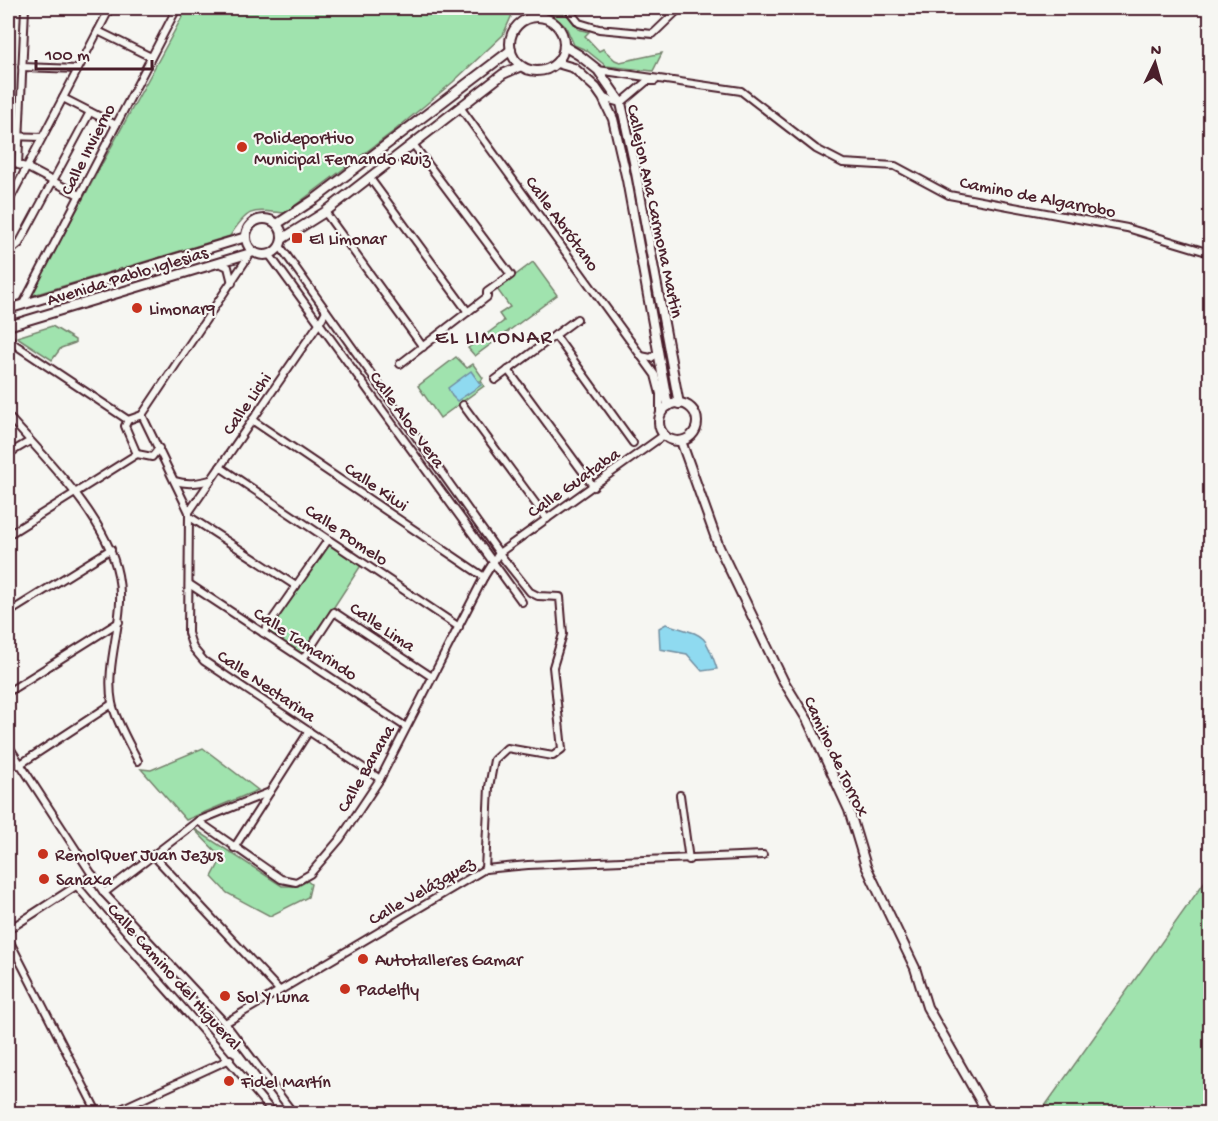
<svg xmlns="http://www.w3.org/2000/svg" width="1218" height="1121" font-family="'Gochi Hand',sans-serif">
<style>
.green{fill:#a0e3ae;stroke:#75816c;stroke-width:1.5}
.water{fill:#8fdaf0;stroke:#738fa1;stroke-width:1.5}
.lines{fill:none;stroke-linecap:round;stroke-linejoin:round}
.minor-casing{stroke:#4a1f2b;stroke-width:10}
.tertiary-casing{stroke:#4a1f2b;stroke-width:12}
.minor{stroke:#f6f6f2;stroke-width:6}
.tertiary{stroke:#f6f6f2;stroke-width:8}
.poi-dot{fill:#c8321e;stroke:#f6f6f2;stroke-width:2}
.labels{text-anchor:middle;stroke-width:4.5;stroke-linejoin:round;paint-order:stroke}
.poi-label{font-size:18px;fill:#4a1f2b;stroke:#f6f6f2;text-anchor:start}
.street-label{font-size:18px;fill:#4a1f2b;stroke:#f6f6f2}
.quarter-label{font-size:21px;letter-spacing:1.5px;fill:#4a1f2b;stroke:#f6f6f2}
</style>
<rect width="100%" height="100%" fill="#f6f6f2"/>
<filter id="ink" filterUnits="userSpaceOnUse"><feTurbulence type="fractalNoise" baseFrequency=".0167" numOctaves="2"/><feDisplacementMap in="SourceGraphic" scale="12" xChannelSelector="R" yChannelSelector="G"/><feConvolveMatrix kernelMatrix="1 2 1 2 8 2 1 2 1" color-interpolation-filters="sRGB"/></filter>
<g filter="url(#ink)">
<g class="green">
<path d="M187 8H515L503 35 453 82 394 131 285 213C252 210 249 207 230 236L30 296Z"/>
<polygon points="545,8 562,8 578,29 589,32 585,36 599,51 603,49 615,60 620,62 662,53 653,71 606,66 586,50 574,45 566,27"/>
<polygon points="533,262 557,295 475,356 468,348 504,321 499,314 510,307 497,289"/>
<polygon points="52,326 75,340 75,343 61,348 52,360 17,337"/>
<polygon points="456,357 467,368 473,364 483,378 481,381 484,386 440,418 418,386"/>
<polygon points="329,543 362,564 302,656 266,632"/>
<polygon points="203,748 258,790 186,820 141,769 151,770"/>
<polygon points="193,828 282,886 298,886 307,881 311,884 308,897 270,916 227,893 212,877 222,858"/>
<polygon points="1210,874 1210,1113 1040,1113"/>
</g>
<g class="water">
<polygon points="471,371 481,385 457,401 452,396 448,388"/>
<path d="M666 624C703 636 704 630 717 669L702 671 687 654 660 649 659 628Z"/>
</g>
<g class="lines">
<g class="minor-casing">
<g id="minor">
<polyline points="25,8 18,165 26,167 79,195"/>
<polyline points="567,8 579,23 599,29 653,34 680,8"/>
<polyline points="98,31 151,57"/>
<polyline points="22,67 78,69"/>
<polyline points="598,70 741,91 816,149 843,163 895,166 949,195 1127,228 1210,253"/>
<polyline points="63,98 116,125"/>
<polyline points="603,98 621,103 647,81 655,81"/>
<polyline points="460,107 655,375 660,394 660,417"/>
<polyline points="8,136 42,137"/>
<polyline points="369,177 468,312"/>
<polyline points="8,203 110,8"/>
<polyline points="325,212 423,347"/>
<polyline points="280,246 499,553 530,592 538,596 560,597 563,634 553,667 562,749 553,756 507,748 494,760 489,787 485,869"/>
<polyline points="8,253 19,244 90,112"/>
<polyline points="269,254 522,602"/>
<polyline points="219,263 228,267 232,283"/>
<polyline points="23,304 177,8"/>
<polyline points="555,335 633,443"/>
<polyline points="8,340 128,420"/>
<polyline points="11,341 8,333 11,325"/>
<polyline points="641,356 651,358 659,352"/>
<polyline points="400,364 487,297 487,292 511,275 413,144"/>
<polyline points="508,370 594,487"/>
<polyline points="495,380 577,319"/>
<polyline points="463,405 547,519"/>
<polyline points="142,415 250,254"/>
<path d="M8 416C46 459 107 518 118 575 127 618 104 660 112 703 115 719 130 745 138 761"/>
<polyline points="252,420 484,577"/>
<polyline points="159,448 152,457 137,454 125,426 128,420 142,415 189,512 188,633 193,648 204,661 380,779"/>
<polyline points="8,454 30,441"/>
<polyline points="220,467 459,627"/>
<path d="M175 481C188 485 198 483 210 480"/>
<polyline points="189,512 320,322 326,311"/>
<polyline points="190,517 296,586"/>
<polyline points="8,535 137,454"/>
<polyline points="189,584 406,727"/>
<polyline points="8,613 111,549"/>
<polyline points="263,633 328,540"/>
<polyline points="303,659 334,612 432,677"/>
<polyline points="8,692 119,622"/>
<polyline points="8,745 104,893 225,1023 294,1114"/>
<polyline points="19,765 112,704"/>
<polyline points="680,795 689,860"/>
<polyline points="198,821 281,879 296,882 310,874 340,839 380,779 484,577 499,553 664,435"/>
<polyline points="234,848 309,731"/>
<polyline points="153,855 279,990"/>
<path d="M77 886C141 963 210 1036 274 1114"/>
<polyline points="104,893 198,821 270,792"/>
<polyline points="8,930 93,875"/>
<polyline points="8,938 98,1114"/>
<polyline points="225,1023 485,869 528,865 763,855"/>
<polyline points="110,1114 230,1059"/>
</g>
</g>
<g class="tertiary-casing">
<g id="tertiary">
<polyline points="535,8 536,17"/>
<circle cx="537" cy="44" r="27"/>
<polyline points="564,46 579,55 598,70 621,103 634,162 679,404"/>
<polyline points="557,63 574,68 596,88 603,98 613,119 627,180 668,406"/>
<circle cx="264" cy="237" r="18"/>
<polyline points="277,224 315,199 511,50"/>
<polyline points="282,239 325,212 503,74 521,66"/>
<polyline points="8,309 246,237"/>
<polyline points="8,326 254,252"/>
<circle cx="678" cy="422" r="19"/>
<polyline points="681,441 719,547 783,680 808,721 849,810 866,866 915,968 927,1007 988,1114"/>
</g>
</g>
<use href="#minor" class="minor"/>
<use href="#tertiary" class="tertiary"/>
</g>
</g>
<g class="poi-dot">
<circle cx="242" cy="147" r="6"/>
<rect x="291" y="232" width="12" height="12" rx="3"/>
<circle cx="137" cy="308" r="6"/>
<circle cx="43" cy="854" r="6"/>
<circle cx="44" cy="879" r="6"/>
<circle cx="363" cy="959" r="6"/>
<circle cx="345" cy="989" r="6"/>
<circle cx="225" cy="996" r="6"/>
<circle cx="229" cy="1081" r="6"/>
</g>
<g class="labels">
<g class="poi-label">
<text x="254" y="143">Polideportivo<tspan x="254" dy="21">Municipal Fernando Ruiz</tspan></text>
<text x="309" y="244">El Limonar</text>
<text x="149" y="314">Limonar9</text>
<text x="55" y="860">RemolQuer Juan Jezus</text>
<text x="56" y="885">Sanaxa</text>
<text x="375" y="965">Autotalleres Gamar</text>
<text x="357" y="995">Padelfly</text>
<text x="237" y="1002">Sol Y Luna</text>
<text x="241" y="1087">Fidel Martín</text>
</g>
<g class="street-label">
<text transform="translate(87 149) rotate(-63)" y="6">Calle Invierno</text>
<text transform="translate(1038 196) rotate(11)" y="6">Camino de Algarrobo</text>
<text transform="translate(656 211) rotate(78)" y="6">Callejon Ana Carmona Martin</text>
<text transform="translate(563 223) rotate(54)" y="6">Calle Abrótano</text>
<text transform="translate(127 275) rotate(-17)" y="6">Avenida Pablo Iglesias</text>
<text transform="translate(246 403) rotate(-55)" y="6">Calle Lichi</text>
<text transform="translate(408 419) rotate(54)" y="6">Calle Aloe Vera</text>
<text transform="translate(573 482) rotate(-35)" y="6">Calle Guataba</text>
<text transform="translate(377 486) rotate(34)" y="6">Calle Kiwi</text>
<text transform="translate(347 534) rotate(34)" y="6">Calle Pomelo</text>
<text transform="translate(383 626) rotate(34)" y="6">Calle Lima</text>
<text transform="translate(306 643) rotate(33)" y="6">Calle Tamarindo</text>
<text transform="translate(267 685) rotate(34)" y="6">Calle Nectarina</text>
<text transform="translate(837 756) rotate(65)" y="6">Camino de Torrox</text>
<text transform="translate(365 768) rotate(-60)" y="6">Calle Banana</text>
<text transform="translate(421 890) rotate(-30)" y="6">Calle Velázquez</text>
<text transform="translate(175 976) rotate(48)" y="6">Calle Camino del Higueral</text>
</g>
<g class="quarter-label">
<text x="494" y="343">EL LIMONAR</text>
</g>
</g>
<rect width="1218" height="1121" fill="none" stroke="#f6f6f2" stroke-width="30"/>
<rect x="15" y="15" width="1188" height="1091" fill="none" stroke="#4a1f2b" stroke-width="2" filter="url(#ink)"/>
<g transform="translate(1155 63) rotate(5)" stroke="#f6f6f2" stroke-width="4.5" paint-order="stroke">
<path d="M0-4.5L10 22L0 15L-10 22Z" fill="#4a1f2b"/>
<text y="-9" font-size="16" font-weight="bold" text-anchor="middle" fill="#4a1f2b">N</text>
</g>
<path d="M36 60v9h116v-9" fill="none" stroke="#4a1f2b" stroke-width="3"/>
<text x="45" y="60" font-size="18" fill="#4a1f2b" stroke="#f6f6f2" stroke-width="4.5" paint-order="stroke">100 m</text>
</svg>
